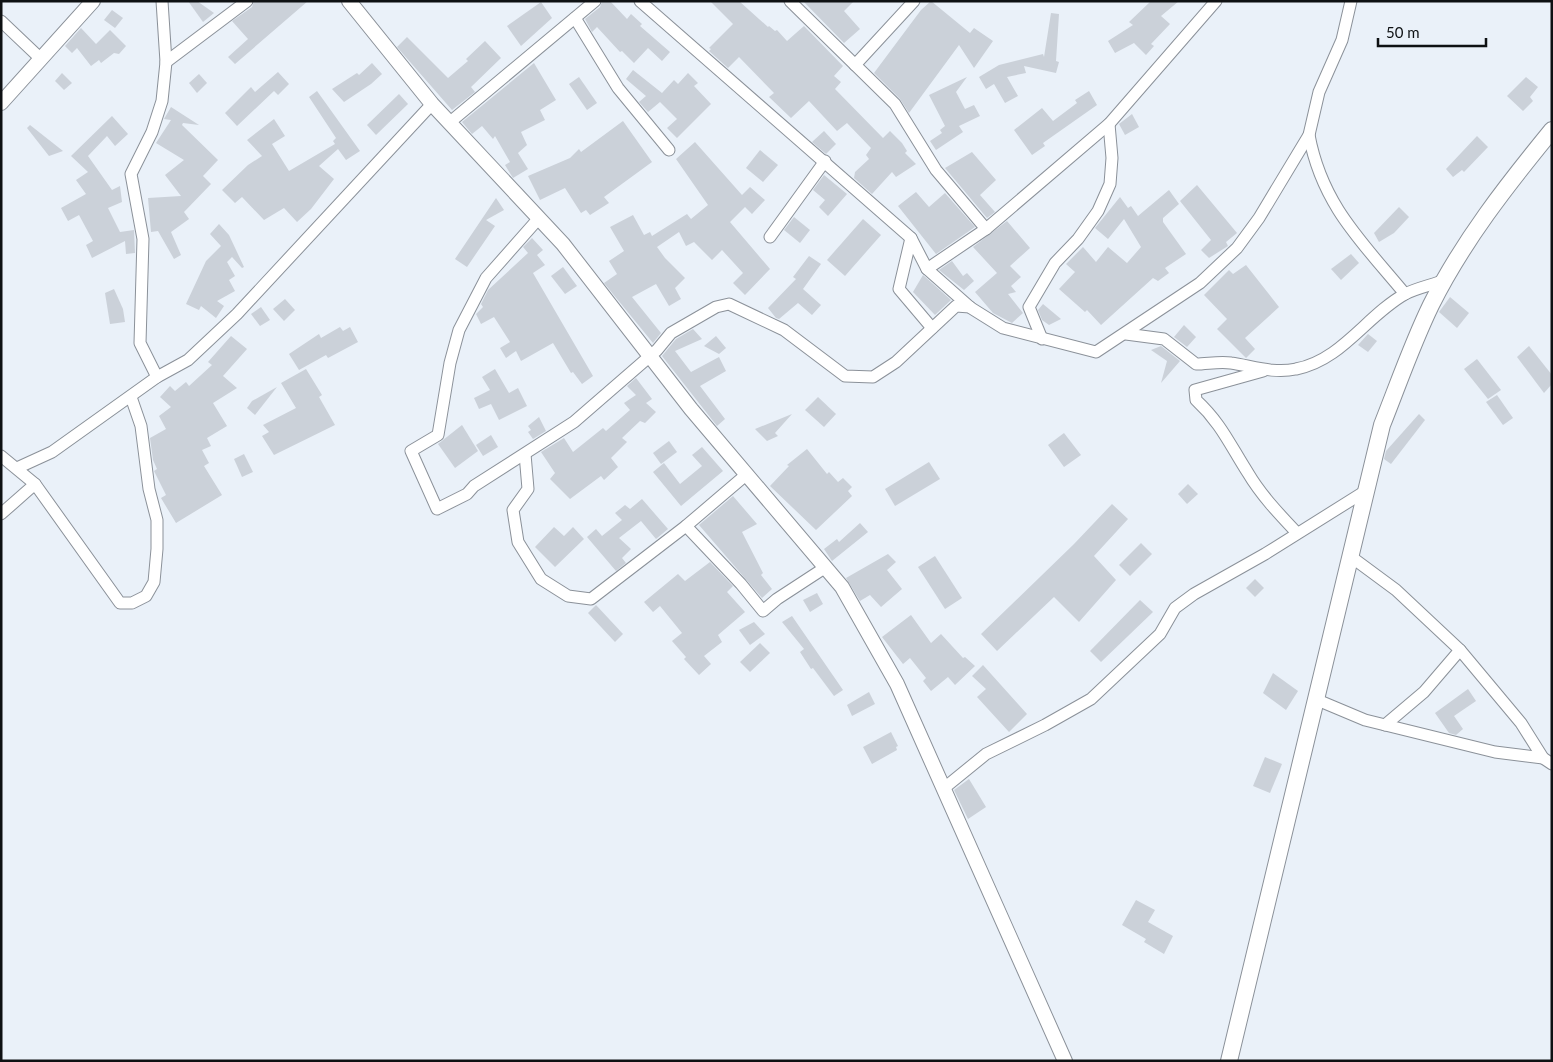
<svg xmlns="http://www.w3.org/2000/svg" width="1553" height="1062" font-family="Lato,sans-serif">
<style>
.building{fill:#cbd1d9}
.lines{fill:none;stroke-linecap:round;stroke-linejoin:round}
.minor-casing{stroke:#8b9199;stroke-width:13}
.tertiary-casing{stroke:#8b9199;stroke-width:16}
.secondary-casing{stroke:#8b9199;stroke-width:18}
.minor{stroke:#fff;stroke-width:11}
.tertiary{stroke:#fff;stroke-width:14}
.secondary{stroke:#fff;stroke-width:16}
</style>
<rect width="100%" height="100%" fill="#eaf1f9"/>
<g class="building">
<polygon points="188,1 197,1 214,13 203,22"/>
<polygon points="254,1 308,1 235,64 228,57 248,39 232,21 252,7"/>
<polygon points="602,1 610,1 627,19 631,14 642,24 640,26 670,52 662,61 648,48 634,63 622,51 620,52 597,27 592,32 585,19 600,7"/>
<polygon points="710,1 739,1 768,27 769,26 775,31 777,30 787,41 804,26 843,66 834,76 841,82 835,89 883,138 890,131 902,143 907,151 905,153 916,164 896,177 892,172 872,194 854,178 855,172 869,159 866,155 871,148 847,123 837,131 809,101 791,118 769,97 774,93 739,57 728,68 709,51 711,49 709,48 733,24"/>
<polygon points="803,1 854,1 844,11 860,29 844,43"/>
<polygon points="931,1 970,33 974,28 993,41 974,68 959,45 909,113 900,99 874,73 921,10"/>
<polygon points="1151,1 1179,1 1161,16 1170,24 1151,44 1154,46 1146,55 1134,43 1115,53 1108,41 1133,25 1129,22"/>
<polygon points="541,2 552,18 521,46 507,26"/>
<polygon points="112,10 123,18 115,28 104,20"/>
<polygon points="1051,13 1059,14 1056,61 1059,62 1056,73 1024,66 1026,73 1007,77 1018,96 1005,103 994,84 986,89 979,77 999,65 1043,54 1044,57"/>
<polygon points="81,28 96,44 110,30 126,46 119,54 114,53 101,63 99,60 91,66 77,48 72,53 65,46"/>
<polygon points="407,37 448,78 468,61 466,59 485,41 501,58 471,87 475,92 452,110 397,47"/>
<polygon points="372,63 382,74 371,84 344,102 332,89 357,73 359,75"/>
<polygon points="534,63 556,100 540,110 545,120 521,132 527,145 518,153 528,169 513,178 505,165 510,162 495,136 493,139 482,126 472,134 462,122"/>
<polygon points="633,70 662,93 674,80 678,84 688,73 698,83 694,86 711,104 677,138 667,128 677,119 660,102 648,112 639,102 646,96 626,79"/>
<polygon points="278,72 289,84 278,95 274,91 237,126 225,113 251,87 255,92"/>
<polygon points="62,73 72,83 64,90 55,81"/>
<polygon points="199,74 207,83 197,93 189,83"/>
<polygon points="579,77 597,103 587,110 569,84"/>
<polygon points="967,77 956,92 965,109 974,105 980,116 959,126 963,132 936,150 930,141 942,133 940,130 945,126 929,95"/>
<polygon points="1526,77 1538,87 1530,97 1533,101 1523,111 1507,96"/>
<polygon points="317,91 360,151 346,160 338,149 319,166 334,179 311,209 297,222 284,208 264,220 242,197 235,203 222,190 248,165 262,156 247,140 274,119 285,136 272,144 289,171 335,144 333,141 336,138 309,97"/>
<polygon points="1089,91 1097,105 1043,143 1045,146 1032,155 1014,130 1042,108 1053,121 1077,103 1075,100"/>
<polygon points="399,94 408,104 376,135 367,125"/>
<polygon points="171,107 199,125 183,123 182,125 218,160 203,176 211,184 184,212 189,219 171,232 181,255 174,259 158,231 151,232 148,198 181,196 165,175 184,160 156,143 171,120 164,119"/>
<polygon points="1132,114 1139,127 1125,135 1119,124"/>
<polygon points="112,116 128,134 115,146 107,136 88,156 112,190 120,186 122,202 108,208 120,232 134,230 135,253 126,254 125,241 92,258 86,245 93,241 79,215 68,221 61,208 86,194 76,180 88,172 71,156"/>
<polygon points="623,121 652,162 604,197 609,203 590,215 586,210 581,213 565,188 540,200 528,176 570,158 579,149 581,152"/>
<polygon points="30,125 63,151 49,156 27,128"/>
<polygon points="824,131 836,144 826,154 812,142"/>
<polygon points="1477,136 1488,147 1464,172 1462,170 1453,177 1446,169"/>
<polygon points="695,142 742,195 750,187 765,200 752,214 745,207 730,222 770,269 745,295 733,283 743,273 722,250 712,260 694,242 686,246 679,232 657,247 665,258 685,278 675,288 681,299 669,306 656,284 632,297 661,333 653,343 604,283 617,274 609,261 624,251 610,227 633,215 644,235 650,232 652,236 687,214 691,219 708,205 676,159"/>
<polygon points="760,150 778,165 763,182 746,168"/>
<polygon points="972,152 996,180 980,195 995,212 987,218 945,168"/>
<polygon points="824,175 847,194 828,216 819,207 825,200 813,190"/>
<polygon points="1197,185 1237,233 1226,242 1228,246 1209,258 1201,250 1211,240 1180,201"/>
<polygon points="1169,190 1179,204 1163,218 1163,222 1186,254 1165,268 1169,273 1158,281 1153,278 1101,325 1087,310 1085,312 1059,289 1075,272 1066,264 1083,247 1096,262 1108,247 1127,263 1141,247 1124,219 1108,239 1095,228 1120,197 1128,208 1131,206 1138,216"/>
<polygon points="916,192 929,207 945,193 975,227 936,254 898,206"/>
<polygon points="496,198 504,210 486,220 495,226 467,267 455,259"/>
<polygon points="1399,207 1409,217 1394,233 1379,242 1374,233"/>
<polygon points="794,217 810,230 800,243 784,230"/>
<polygon points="863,219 881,235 845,276 827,260"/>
<polygon points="1007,221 1030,248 1010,266 1021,277 1011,286 1016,292 1008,294 1023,313 1012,323 993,313 975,292 997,273 973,247"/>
<polygon points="219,224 229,235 244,267 242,268 232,257 227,262 235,276 229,280 235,291 217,301 224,306 216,318 201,306 199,310 186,304 206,261 221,246 210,234"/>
<polygon points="532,238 543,250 537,255 545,265 533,273 593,376 582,384 573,372 571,373 553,343 521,361 516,351 506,358 500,348 510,342 494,317 481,324 476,314 483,307 481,304 488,290 528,253 523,247"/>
<polygon points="1351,254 1359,263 1341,280 1331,269"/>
<polygon points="809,256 821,264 803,289 821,305 812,315 798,303 779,319 776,318 768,308 796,279 793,277"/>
<polygon points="952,261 963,276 967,273 974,281 964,290 939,270"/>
<polygon points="1246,265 1279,307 1245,338 1255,349 1246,358 1217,329 1227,319 1204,295 1229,270 1233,274"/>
<polygon points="563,267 577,286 565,294 551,276"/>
<polygon points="923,275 951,300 935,315 913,292"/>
<polygon points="114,289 123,309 125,322 110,324 105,293"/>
<polygon points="1450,297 1469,313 1457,328 1439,312"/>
<polygon points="285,299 295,310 284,321 273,309"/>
<polygon points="1043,304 1061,319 1049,325 1042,320 1038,310"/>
<polygon points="261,307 270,320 260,326 251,314"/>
<polygon points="1184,325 1196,337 1187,347 1174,337"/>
<polygon points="340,327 343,331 350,327 358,342 328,358 326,355 299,370 289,354 319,334 321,338"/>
<polygon points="693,329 702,339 675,351 691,372 719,357 726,371 700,386 725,419 717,426 662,356 676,339"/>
<polygon points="1368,334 1377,341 1368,352 1358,345"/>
<polygon points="231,336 247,349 223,376 237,388 213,403 227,426 207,438 211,446 202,450 209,463 204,466 222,495 176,523 161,498 166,495 154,471 157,469 153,460 150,438 166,429 159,416 171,407 160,397 170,386 175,391 186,382 189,386 212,365 208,362"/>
<polygon points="716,336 726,348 719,354 704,346"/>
<polygon points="1161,346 1180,361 1161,383 1167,361 1151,350"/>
<polygon points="1529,346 1552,375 1552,384 1544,393 1517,357"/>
<polygon points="1477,359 1501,390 1488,399 1464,369"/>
<polygon points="306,369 322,395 319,397 335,425 274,455 262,436 269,432 263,425 296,408 281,383"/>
<polygon points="495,369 509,393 518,388 527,406 499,420 491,404 479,409 474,398 490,390 482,377"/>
<polygon points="636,378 652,399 646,403 656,412 645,423 640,421 622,438 627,442 611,458 618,467 604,480 601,476 570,499 550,479 555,473 541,452 564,438 573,452 603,428 606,431 630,410 624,403 636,395 627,386"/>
<polygon points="277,387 255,415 247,408 252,401"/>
<polygon points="1497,395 1513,418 1503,425 1486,402"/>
<polygon points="818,397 836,414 824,427 805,410"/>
<polygon points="792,414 775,433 778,436 767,441 755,429"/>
<polygon points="1419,414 1425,420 1391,464 1384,459 1386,451"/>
<polygon points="539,417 546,431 533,439 528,432 531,430 528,426"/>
<polygon points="462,425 478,451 455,468 438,444"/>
<polygon points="1064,433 1081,455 1064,467 1048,445"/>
<polygon points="491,435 498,447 483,456 476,445"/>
<polygon points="669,441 677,452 661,464 653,453"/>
<polygon points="702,447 723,471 681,506 653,472 664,463 680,484 702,466 692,455"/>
<polygon points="807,449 827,474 829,472 838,482 843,478 852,487 848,491 852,496 816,530 770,486 789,466 787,465"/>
<polygon points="244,454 253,472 242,477 234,459"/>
<polygon points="929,462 940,479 895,506 885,489"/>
<polygon points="1188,484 1198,494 1187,504 1178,494"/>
<polygon points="733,496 757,524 742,532 763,573 761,575 772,589 762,598 699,525"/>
<polygon points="642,499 668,529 656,539 641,521 619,538 631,549 622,558 626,563 616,571 587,537 596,529 602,536 622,520 615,513 625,505 630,509"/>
<polygon points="1112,504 1128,519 1094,556 1116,580 1079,622 1054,597 997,651 981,634 1074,544"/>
<polygon points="860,523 868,532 832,561 824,549 837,539 839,542"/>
<polygon points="554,527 564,536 573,527 584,539 555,567 535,547"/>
<polygon points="1141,543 1152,554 1130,576 1119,565"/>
<polygon points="888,554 896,562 887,570 902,589 881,607 870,595 860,601 846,578"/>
<polygon points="935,556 962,598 945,609 918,567"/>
<polygon points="710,562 733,586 727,592 745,612 718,635 722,642 704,656 711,664 699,675 684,659 686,657 672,641 682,633 660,606 653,612 644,602 678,574 685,581"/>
<polygon points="1255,579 1264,588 1255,597 1246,588"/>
<polygon points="817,593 823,604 810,612 803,600"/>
<polygon points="1140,600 1153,612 1101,662 1090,651"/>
<polygon points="596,605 623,634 615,642 588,613"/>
<polygon points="911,615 931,643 941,634 963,658 965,657 975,666 955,685 948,677 931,691 923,681 926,678 910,658 903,664 882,637"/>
<polygon points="792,616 843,690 834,696 813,668 811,669 800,652 804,649 782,622"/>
<polygon points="754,622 765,634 750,645 739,630"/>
<polygon points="760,643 770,653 750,672 740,662"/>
<polygon points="983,665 1027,714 1009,732 977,697 986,689 972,676"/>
<polygon points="1273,673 1298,691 1286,710 1263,693"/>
<polygon points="1468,689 1476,701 1454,716 1463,729 1456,735 1449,733 1435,713"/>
<polygon points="869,692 875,704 852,716 847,705"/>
<polygon points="891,732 898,746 896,747 897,750 872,764 863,747"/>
<polygon points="1265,757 1282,764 1270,793 1253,786"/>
<polygon points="969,779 986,807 968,819 954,790"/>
<polygon points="1136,900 1155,910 1148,922 1173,936 1164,954 1144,942 1146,939 1122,925"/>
</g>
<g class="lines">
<g class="minor-casing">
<g id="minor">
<polyline points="640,1 911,238 927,269 971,308 1003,328 1096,352 1200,283 1237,248 1259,218 1309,135 1319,92 1342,40 1351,1"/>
<polyline points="790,1 895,104 936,170 986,229"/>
<polyline points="575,18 618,88 669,150"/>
<polyline points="1,21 41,59"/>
<polyline points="166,62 247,1"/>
<polyline points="855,65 914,1"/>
<polyline points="449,123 595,1"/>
<path d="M1309 135C1322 205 1362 242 1405 294"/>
<polyline points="539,218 486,278 459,330 450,363 438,435 411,451 437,509 467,494 474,486 574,422 657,350 671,333 716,307 729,304 784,330 845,376 873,377 896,362 956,306 970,307"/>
<polyline points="770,237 825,161"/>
<polyline points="911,238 899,289 932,328"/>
<polyline points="927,269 986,229 1109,124 1216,1"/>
<path d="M1126 334 1164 339 1196 364C1207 364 1220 361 1231 363 1252 366 1274 374 1296 369 1342 360 1366 316 1405 294 1417 288 1432 285 1445 280"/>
<polyline points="1042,339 1029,307 1055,263 1078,239 1098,211 1110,184 1112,158 1109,124"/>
<path d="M1263 371 1195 390 1196 400C1221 423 1230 445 1248 473 1261 495 1279 514 1297 533"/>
<polyline points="157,377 140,343 143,239 131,174 152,132 162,101 166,62 162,1"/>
<polyline points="525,454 528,489 513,510 518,542 541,579 568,596 591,599 686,526 747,474"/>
<polyline points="1,456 35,484 120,603 132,603 146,596 154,582 157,549 157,520 149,489 141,426 131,397"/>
<polyline points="17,468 52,452 157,377 188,360 237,314 432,104"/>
<polyline points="1,514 35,484"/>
<polyline points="686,526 741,584 763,611 777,599 826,567"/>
<polyline points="1350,556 1396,590 1460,650 1521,723 1543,758 1552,764"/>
<polyline points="1315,699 1365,720 1495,752 1543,758"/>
<polyline points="1385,725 1424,692 1460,650"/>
<polyline points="943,789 986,754 1045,725 1091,699 1160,634 1175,608 1194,594 1265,554 1364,492"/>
</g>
</g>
<g class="tertiary-casing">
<g id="tertiary">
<polyline points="349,1 432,104 563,244 691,409 842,587 897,684 1065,1061"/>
<polyline points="1,103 93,1"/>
</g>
</g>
<g class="secondary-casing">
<path id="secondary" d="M1229 1061 1382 425C1398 385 1412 344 1431 305 1463 241 1507 185 1552 130"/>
</g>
<use href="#minor" class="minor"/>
<use href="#tertiary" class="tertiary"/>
<use href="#secondary" class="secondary"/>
</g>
<rect width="1553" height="1062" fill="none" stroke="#0e1113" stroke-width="5"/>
<path d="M1378 38v8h108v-8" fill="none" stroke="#0e1113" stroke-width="2.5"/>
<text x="1386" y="38" font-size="15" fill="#0e1113" stroke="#eaf1f9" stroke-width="4" paint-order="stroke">50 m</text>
</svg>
